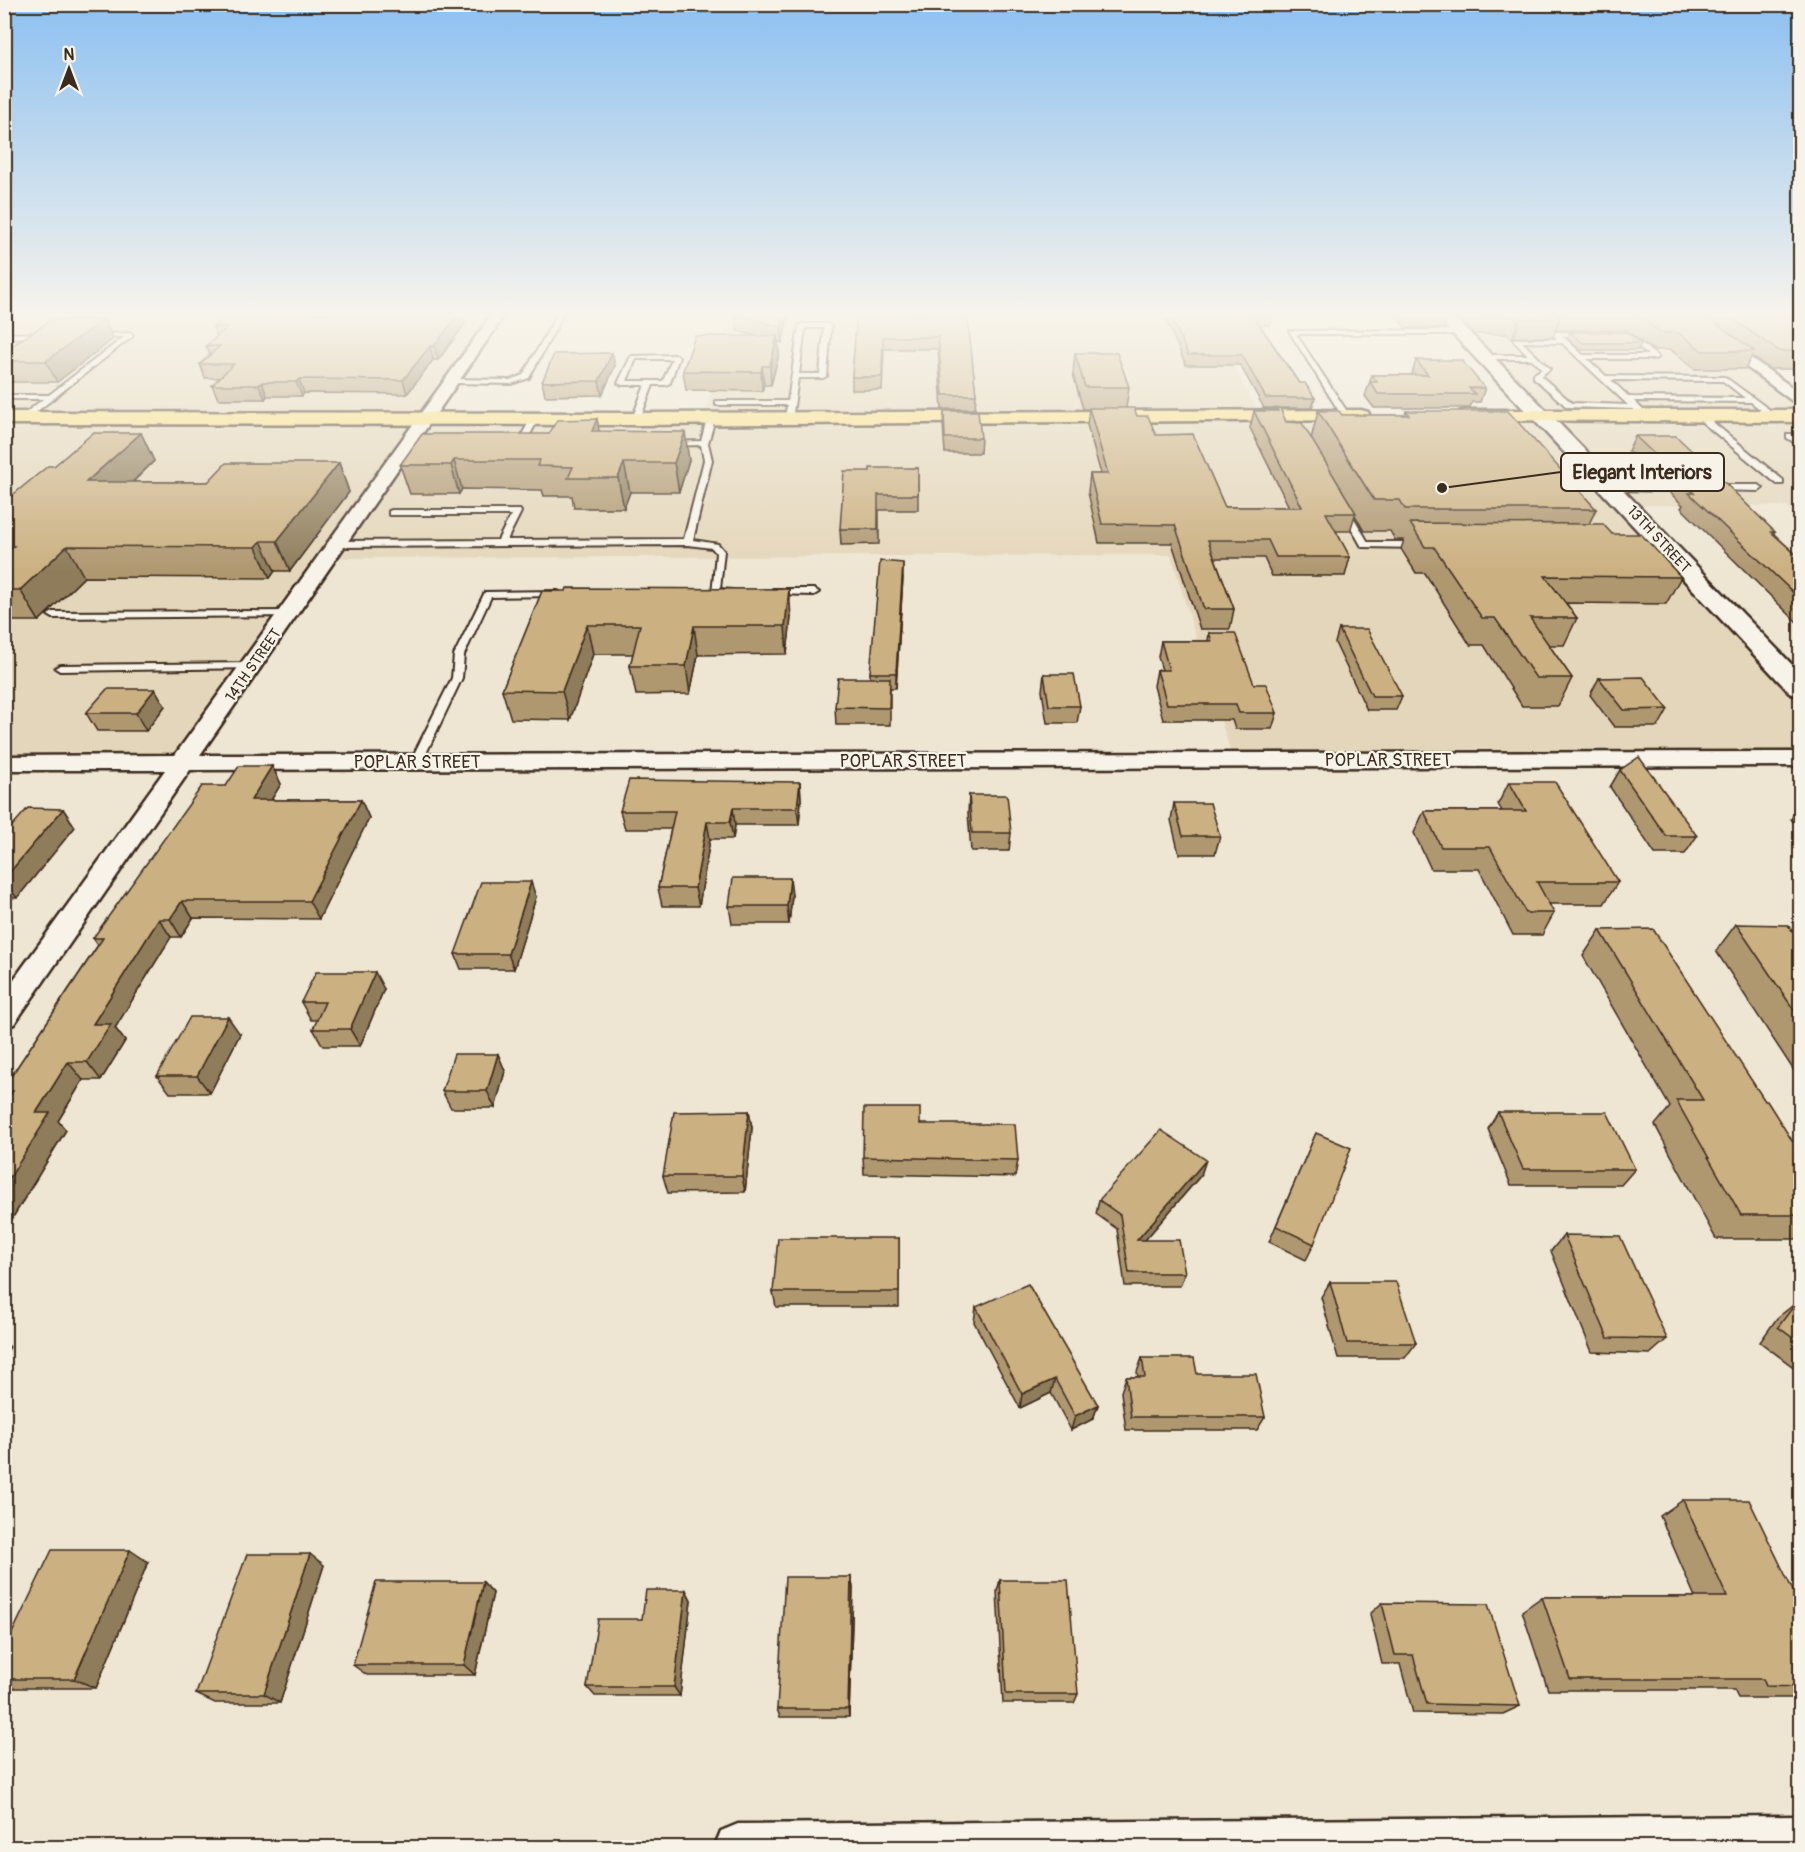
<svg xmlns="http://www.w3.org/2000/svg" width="1805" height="1852" font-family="Pangolin,sans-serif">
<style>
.built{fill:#e4d6ba}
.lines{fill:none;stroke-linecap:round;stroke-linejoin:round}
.service-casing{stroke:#3b2a1e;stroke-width:4}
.minor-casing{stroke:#3b2a1e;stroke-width:5}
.tertiary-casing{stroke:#3b2a1e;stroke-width:5}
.secondary-casing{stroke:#3b2a1e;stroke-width:5}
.trunk-casing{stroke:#3b2a1e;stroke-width:5}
.service{fill:#f7f3e8;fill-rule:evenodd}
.minor{fill:#f7f3e8;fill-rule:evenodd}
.tertiary{fill:#f7f3e8;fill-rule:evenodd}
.secondary{fill:#f7f3e8;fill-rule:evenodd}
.trunk{fill:#fce080;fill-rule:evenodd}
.wall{fill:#af976f;stroke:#3b2a1e;stroke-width:1.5}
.shaded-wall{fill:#8e7b5a;stroke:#3b2a1e;stroke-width:1.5}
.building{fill:#cbb081;stroke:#3b2a1e;stroke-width:1.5}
.labels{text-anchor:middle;stroke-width:4.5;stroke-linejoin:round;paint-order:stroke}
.far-street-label{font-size:15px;fill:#3b2a1e;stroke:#f7f3e8}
.street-label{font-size:18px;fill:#3b2a1e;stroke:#f7f3e8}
.leader{fill:none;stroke:#3b2a1e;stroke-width:2}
.callout-dot{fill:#3b2a1e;stroke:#f7f3e8;stroke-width:2}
.callout{fill:#f7f3e8;stroke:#3b2a1e;stroke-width:2}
.callout-label{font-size:20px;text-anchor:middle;font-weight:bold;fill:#3b2a1e}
</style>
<rect width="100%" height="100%" fill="#eee6d3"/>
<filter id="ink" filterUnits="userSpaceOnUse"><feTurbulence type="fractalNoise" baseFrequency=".0167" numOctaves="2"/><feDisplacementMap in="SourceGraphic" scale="12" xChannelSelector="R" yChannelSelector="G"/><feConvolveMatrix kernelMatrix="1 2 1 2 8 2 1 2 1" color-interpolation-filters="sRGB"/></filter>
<g filter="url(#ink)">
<polygon class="built" points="5,313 294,313 288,319 496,319 426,417 704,419 730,318 1210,319 1260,416 1540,416 1447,319 1689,319 1800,400 1800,517 1787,506 1627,505 1800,688 1800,759 1233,760 1171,555 329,558 183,763 5,763"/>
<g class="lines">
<g class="service-casing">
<g id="service">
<polygon points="558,313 564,313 529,378 511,384 452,383 448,381 452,379 510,380 523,375"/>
<path d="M802 324H828L831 326 827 376 823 378H798L792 420 785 418 787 405H716V401H788L799 326ZM805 328H824L820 374H799Z"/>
<polygon points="1289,331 1459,330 1462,332 1459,334 1296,334 1350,416 1346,418 1342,416"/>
<path d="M1556 332 1588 333 1586 336H1562L1583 355H1648L1623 334 1628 333 1658 357 1655 359H1587L1606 376 1725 377 1778 416 1771 418 1751 402 1634 401 1649 416 1645 418 1633 409 1567 407 1534 378V374L1542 369 1532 359H1483L1480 357 1483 355H1528L1514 341V339H1557L1553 334ZM1522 342 1562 343 1628 405 1572 403 1541 376 1550 369ZM1611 380 1723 381 1745 398 1629 397Z"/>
<polygon points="131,333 133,336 26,420 19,418 43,399 4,399 4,395 49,395 124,337 93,337 91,334"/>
<polygon points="4,334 44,333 47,335 44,337 4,338"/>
<path d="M631 356 676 355 679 357 670 383 666 385H653L640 419 636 421 632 419 645 385H622L618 383ZM636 359H672L663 381H627Z"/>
<polygon points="1697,414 1703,414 1783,480 1783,484 1777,484 1697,418"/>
<polygon points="535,416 539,418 526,442 532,444 528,446 518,446 517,444 531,418"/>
<polygon points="711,417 715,419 708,443 712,460 693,540 718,544 724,551 720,589 733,590 733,594 712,594 716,553 712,548 688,545 338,547 333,544 338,541 498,540 511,515 389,515 389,511 392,510 520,510 521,512 507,540 684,539 704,460 701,445 670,446 666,444 670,442 701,441 707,419"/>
<polygon points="1787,434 1793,434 1800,440 1800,446 1787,438"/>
<polygon points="1610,485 1692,485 1696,488 1692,491 1607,490 1607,486"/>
<polygon points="1714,485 1759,485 1763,488 1759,491 1711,490 1711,486"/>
<polygon points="1344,505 1348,508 1368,542 1420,542 1425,545 1420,548 1362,547 1340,508"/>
<polygon points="773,589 814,589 819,592 814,595 770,594 768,592"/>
<polygon points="557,591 560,592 560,596 491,597 464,655 462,678 422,762 416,766 412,765 410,762 452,678 454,655 485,592"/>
<polygon points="290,611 294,612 294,616 53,618 48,615 53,612"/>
<polygon points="253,663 257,664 257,668 60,671 55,668 60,665"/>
</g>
</g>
<g class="minor-casing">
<g id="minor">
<polygon points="493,313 506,313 200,755 1800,752 1800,766 190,770 14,1024 4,1027 4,993 165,770 4,770 4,756 175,755"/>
<polygon points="1674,313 1688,313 1800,393 1800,404 1795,403"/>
<polygon points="1800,1816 1800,1848 714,1848 721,1831 738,1824"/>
</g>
</g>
<g class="tertiary-casing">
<polygon id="tertiary" points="1433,313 1450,313 1548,412 1550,416 1548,420 1534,420"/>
</g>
<g class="secondary-casing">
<polygon id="secondary" points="1541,410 1548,412 1800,673 1800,696 1791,694 1534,420 1532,416 1534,412"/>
</g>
<g class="trunk-casing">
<g id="trunk">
<polygon points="1361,410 1368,412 1370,416 1368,420 636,425 4,424 4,412 636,413"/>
<polygon points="1466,410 1800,410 1800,422 1459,420 1457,416 1459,412"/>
</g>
</g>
<use href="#service" class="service"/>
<use href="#minor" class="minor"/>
<use href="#tertiary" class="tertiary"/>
<use href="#secondary" class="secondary"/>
<use href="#trunk" class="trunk"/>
</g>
<g class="wall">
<polygon points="736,313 807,313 807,315 788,315 782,343 778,341 779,354 771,385 764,385 762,391 686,390 683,371 757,336 737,331"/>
<polygon points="857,313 967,313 976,395 975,409 942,409 938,349 884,349 882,390 852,390 852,377"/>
<polygon points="1167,313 1270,313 1272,316 1270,325 1260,325 1299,383 1315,398 1312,408 1280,408 1286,422 1311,439 1318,411 1342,415 1405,415 1406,411 1596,509 1589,524 1612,534 1681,577 1666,604 1566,603 1577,618 1564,645 1549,645 1572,678 1558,706 1522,706 1484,645 1470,645 1425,573 1416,573 1401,549 1404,540 1395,540 1390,531 1364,531 1355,515 1350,531 1336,531 1350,557 1345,576 1272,576 1264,558 1215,558 1234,609 1230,629 1200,629 1172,543 1099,543 1088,492 1090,474 1101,474 1087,425 1089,409 1083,409 1073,374 1075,353 1129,387 1126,408 1137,416 1156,435 1225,507 1289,507 1250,428 1254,411 1276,411 1277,408 1264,408 1240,365 1186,365 1166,320"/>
<polygon points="1394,313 1449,313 1444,328 1406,328"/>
<polygon points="1452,313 1800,313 1800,369 1770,369 1752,356 1745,369 1694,369 1671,350 1653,350 1626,330 1556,330 1552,337 1514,337 1512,339 1507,334 1474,334"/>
<polygon points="104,319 113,339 57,382 4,382 4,351"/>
<polygon points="465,324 438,360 433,360 407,394 304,393 302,396 267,396 265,399 218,399 212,385 220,378 205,378 200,364 210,355 206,346 217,337 213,327"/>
<polygon points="1570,332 1641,343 1638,350 1580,350 1568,338"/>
<polygon points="612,353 615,366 602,395 545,396 542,382"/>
<polygon points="1416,360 1485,388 1480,402 1472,402 1470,408 1374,408 1365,396 1372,375 1413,375 1412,374"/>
<polygon points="944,411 981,438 980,453 945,453 943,425"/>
<polygon points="597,419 599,431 689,460 679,492 630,492 624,508 574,508 572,496 544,496 542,490 462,489 459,494 410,494 400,465 549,434"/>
<polygon points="141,433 154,461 133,482 208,482 339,463 349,492 290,571 275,571 270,578 84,577 39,621 4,621 4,502 54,466"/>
<polygon points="1635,436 1709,467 1704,478 1775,532 1774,534 1800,558 1800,625 1681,508 1683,505 1670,493 1675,483 1660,483 1628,451"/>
<polygon points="918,468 918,510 879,510 879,544 841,545 840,529 870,471"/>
<polygon points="903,577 896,688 890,688 890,725 836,725 835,707 870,678 870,673"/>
<polygon points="542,591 791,617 787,654 698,655 690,694 636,695 630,666 633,654 593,654 570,720 511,719 502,690"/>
<polygon points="1339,629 1402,696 1396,710 1367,710 1335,643"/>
<polygon points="1209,633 1254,684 1277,713 1272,729 1235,729 1232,720 1163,720 1154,686 1157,670 1162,670 1158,657 1161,641 1208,641"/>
<polygon points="1044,674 1080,706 1077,723 1047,723 1042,691"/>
<polygon points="1599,678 1668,709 1658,727 1614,727 1590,695"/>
<polygon points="165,706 146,731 97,731 86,713"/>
<polygon points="272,766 281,784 271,800 361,800 369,818 319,919 193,918 181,937 171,937 115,1028 125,1041 101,1080 83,1080 58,1121 66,1130 4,1232 4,1103 8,1097 4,1093 4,1087 98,945 93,938 226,786"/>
<polygon points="1620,770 1697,836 1685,854 1655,854 1610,787"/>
<polygon points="800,782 801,800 799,825 735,825 733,839 710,839 699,906 662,906 658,888 671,829 625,829 620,811"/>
<polygon points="1509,782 1618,882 1604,904 1549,904 1554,913 1542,935 1513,935 1479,869 1431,869 1414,833 1424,811 1502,811 1498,804"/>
<polygon points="969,795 1011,833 1009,851 971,851 968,813"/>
<polygon points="1174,803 1220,836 1215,854 1179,854 1171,820"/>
<polygon points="1800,806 1800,830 1791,819"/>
<polygon points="63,809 75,827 17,898 4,897 4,835"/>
<polygon points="792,895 789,924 732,924 729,906"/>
<polygon points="536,897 514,969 461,969 455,954"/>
<polygon points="1736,924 1800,942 1800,1080 1716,951"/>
<polygon points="1600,930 1765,1101 1800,1153 1800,1239 1716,1239 1655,1125 1670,1107 1583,956"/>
<polygon points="384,989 360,1046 323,1046 313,1029 318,1020 311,1020 301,1002"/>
<polygon points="240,1034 210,1093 170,1093 157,1076"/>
<polygon points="498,1054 505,1071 495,1108 451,1108 442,1091"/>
<polygon points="749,1111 752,1128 745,1192 668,1193 663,1176"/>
<polygon points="1498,1112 1635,1169 1621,1185 1511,1185 1488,1129"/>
<polygon points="920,1124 1018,1160 1015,1177 864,1174 863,1157"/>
<polygon points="1316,1133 1314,1244 1306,1260 1269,1242"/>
<polygon points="1201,1175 1145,1240 1185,1273 1180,1286 1125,1286 1117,1229 1096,1214 1099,1200"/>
<polygon points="1564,1235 1667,1339 1650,1354 1592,1352 1551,1251"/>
<polygon points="899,1238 899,1307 776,1307 773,1292"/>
<polygon points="1330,1282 1416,1343 1405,1358 1338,1358 1321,1297"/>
<polygon points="1796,1303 1800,1306 1800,1372 1760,1342 1777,1318"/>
<polygon points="976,1307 1098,1405 1093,1419 1071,1430 1051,1393 1020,1408 974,1322"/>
<polygon points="1142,1358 1197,1374 1265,1417 1257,1430 1126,1430 1121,1392 1126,1377 1138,1377 1137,1372"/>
<polygon points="1683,1500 1798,1601 1800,1601 1800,1698 1738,1698 1734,1690 1548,1690 1522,1611 1542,1597 1695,1597 1660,1516"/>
<polygon points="148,1562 96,1688 14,1688 4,1684 4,1650"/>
<polygon points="324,1565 280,1703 215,1703 196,1694"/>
<polygon points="851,1577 853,1588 849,1717 780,1717 777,1709"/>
<polygon points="1000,1580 1078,1694 1074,1703 1003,1703 997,1591"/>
<polygon points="483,1582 493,1593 475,1675 367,1675 353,1665"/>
<polygon points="686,1590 691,1600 680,1696 595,1696 587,1687 642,1619"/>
<polygon points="1382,1603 1520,1706 1503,1714 1413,1713 1400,1664 1382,1664 1370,1614"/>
</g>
<g class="shaded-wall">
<polygon points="460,313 462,313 465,324 438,360 434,346"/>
<polygon points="784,313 788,313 788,315 782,343 781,327"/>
<polygon points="1562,313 1556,330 1555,331 1559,319 1557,316"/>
<polygon points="104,319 113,339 57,382 46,361"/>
<polygon points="1520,319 1514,337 1512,339 1518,321"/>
<polygon points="777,336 779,354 771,385 770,366"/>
<polygon points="430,346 433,360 407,394 403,380"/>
<polygon points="612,353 615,366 602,395 599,381"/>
<polygon points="762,366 764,385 762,391 761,372"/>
<polygon points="299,379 304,393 302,396 296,382"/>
<polygon points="262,382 267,396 265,399 259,385"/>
<polygon points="597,419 602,448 592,431"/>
<polygon points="685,432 689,460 679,492 674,463"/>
<polygon points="141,433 154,461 102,511 86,482"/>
<polygon points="454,460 462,489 459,494 451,465"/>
<polygon points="339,463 349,492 290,571 277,541"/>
<polygon points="624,463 630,492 624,508 618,478"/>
<polygon points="4,472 9,480 4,483"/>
<polygon points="261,541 275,571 270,578 256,547"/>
<polygon points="67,546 84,577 39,621 20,590"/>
<polygon points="903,563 903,577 896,688 896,673"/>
<polygon points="789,589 791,617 787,654 785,626"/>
<polygon points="587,625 593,654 570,720 562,691"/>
<polygon points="694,626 698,655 690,694 686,666"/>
<polygon points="155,689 165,706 146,731 136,713"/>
<polygon points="272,766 281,784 260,818 251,800"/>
<polygon points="800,782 801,800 799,825 797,808"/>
<polygon points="361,800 369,818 319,919 309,901"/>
<polygon points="733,808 735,825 733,839 730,822"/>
<polygon points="63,809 75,827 17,898 4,881 4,879"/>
<polygon points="707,822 710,839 699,906 695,888"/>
<polygon points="790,878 792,895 789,924 787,906"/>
<polygon points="531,882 536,897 514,969 508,954"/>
<polygon points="182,901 193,918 181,937 170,919"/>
<polygon points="159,919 171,937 115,1028 125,1041 101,1080 87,1062 93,1024"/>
<polygon points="375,972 384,989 360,1046 350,1029"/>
<polygon points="228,1017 240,1034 210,1093 197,1076"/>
<polygon points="498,1054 505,1071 495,1108 487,1091"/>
<polygon points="68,1062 83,1080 58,1121 66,1130 4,1232 4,1187 36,1113"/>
<polygon points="749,1111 752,1128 745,1192 742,1176"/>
<polygon points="1206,1160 1201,1175 1133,1254 1137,1240"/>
<polygon points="4,1342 10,1347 4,1357"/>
<polygon points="1055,1379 1051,1393 1020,1408 1022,1394"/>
<polygon points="1098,1405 1093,1419 1071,1430 1075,1416"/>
<polygon points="130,1550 148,1562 96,1688 74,1679"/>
<polygon points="310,1554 324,1565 280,1703 264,1694"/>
<polygon points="851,1577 853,1588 849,1717 848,1709"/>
<polygon points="483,1582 493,1593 475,1675 464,1665"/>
<polygon points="686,1590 691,1600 680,1696 674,1687"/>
</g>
<g class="building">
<polygon points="227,313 460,313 434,346 430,346 403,380 299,379 296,382 262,382 259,385 212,385 234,364 200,364 220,346 206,346 228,327 213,327"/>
<polygon points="736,313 784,313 781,327 736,315"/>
<polygon points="857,313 967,313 976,395 943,395 938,337 883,337 882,377 852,377"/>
<polygon points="1169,313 1270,313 1272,316 1253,316 1299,383 1305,383 1315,398 1266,398 1242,355 1188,355"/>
<polygon points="1476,313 1562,313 1557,316 1559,319 1520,319 1518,321 1513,316 1480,316"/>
<polygon points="1634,313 1702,313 1754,351 1702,351 1679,333 1661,333"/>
<polygon points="1724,313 1800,313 1800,351 1779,351"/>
<polygon points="104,319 46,361 4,361 4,351 51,320"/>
<polygon points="1570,332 1626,332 1641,343 1583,343"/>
<polygon points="695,336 777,336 770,366 762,366 761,372 683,371"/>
<polygon points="612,353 599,381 542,382 554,354"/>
<polygon points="1075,353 1117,353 1129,387 1085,387"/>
<polygon points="1416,360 1461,360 1485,388 1469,388 1475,394 1378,394 1370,382 1377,382 1372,375 1428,375"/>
<polygon points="1089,408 1134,408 1137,416 1148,416 1156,435 1193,434 1225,507 1302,507 1254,411 1278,411 1277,408 1280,408 1286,422 1302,423 1356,513 1326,513 1350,557 1276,557 1268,540 1208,540 1234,609 1204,609 1175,525 1102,524 1090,474 1108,474"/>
<polygon points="944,411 978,411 981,438 945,438"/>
<polygon points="1318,411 1339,411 1342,415 1409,415 1406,411 1508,411 1596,509 1405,509 1400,500 1374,500"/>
<polygon points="597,419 592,431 685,432 674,463 624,463 618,478 568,478 573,467 537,466 540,460 454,460 451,465 400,465 422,434 549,434 557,420"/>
<polygon points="93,433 141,433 86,482 208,482 226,463 339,463 277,541 261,541 256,547 67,546 20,590 4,590 4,554 14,546 4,546 4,502 48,466 54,466"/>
<polygon points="1635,436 1676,436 1709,467 1668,467"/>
<polygon points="870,468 918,468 918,495 878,495 878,529 840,529 844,471 870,471"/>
<polygon points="1678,478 1720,478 1775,532 1771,532 1800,558 1800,599 1689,493 1694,493"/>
<polygon points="1410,523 1603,524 1612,534 1641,534 1681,577 1545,576 1577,618 1530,618 1572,678 1536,678 1495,618 1482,618 1434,547 1425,547"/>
<polygon points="880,561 903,563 896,673 870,673"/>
<polygon points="567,588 789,589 785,626 694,626 686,666 630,666 640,625 587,625 562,691 502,690 542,591 566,591"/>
<polygon points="1339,629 1367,629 1402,696 1372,696"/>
<polygon points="1209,633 1235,633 1254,684 1266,684 1277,713 1239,713 1236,704 1167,704 1157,670 1169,670 1161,641 1212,641"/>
<polygon points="1044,674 1074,674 1080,706 1049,706"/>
<polygon points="1643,677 1668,709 1624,710 1599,678"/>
<polygon points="838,678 890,678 889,708 835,707"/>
<polygon points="107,689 155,689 136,713 86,713"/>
<polygon points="1639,757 1697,836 1666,836 1620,770"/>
<polygon points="239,766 272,766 251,800 361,800 309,901 182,901 170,919 159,919 93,1024 111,1024 87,1062 68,1062 36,1113 50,1113 4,1187 4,1103 13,1091 4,1091 4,1087 103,938 93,938 202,786 226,786"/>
<polygon points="629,780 800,782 797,808 733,808 730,822 707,822 695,888 658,888 675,811 620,811"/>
<polygon points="1509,782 1555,782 1618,882 1537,882 1554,913 1526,913 1490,847 1441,847 1424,811 1526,811"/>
<polygon points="969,795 1007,795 1011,833 972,833"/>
<polygon points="1174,803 1210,803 1220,836 1183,836"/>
<polygon points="28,808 63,809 4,879 4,835"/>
<polygon points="733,878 790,878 787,906 729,906"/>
<polygon points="481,882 531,882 508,954 455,954"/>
<polygon points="1736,924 1788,925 1800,942 1800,1019"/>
<polygon points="1653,929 1765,1101 1767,1101 1800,1153 1800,1215 1741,1215 1676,1100 1703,1100 1600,930"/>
<polygon points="316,972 375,972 350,1029 313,1029 325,1002 301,1002"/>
<polygon points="190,1017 228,1017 197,1076 157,1076"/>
<polygon points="454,1054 498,1054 487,1091 442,1091"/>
<polygon points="864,1108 920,1108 920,1124 1015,1124 1018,1160 863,1157"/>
<polygon points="749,1111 742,1176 663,1176 674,1112"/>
<polygon points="1498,1112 1607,1112 1635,1169 1523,1169"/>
<polygon points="1161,1130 1206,1160 1137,1240 1179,1240 1185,1273 1129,1273 1120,1215 1099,1200"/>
<polygon points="1316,1133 1351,1148 1314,1244 1276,1226"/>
<polygon points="1564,1235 1620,1236 1667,1339 1608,1338"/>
<polygon points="778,1238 899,1238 899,1292 773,1292"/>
<polygon points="1330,1282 1396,1282 1416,1343 1347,1343"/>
<polygon points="1028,1284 1098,1405 1075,1416 1055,1379 1022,1394 976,1307"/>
<polygon points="1796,1303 1800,1306 1800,1343 1778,1327"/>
<polygon points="1142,1358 1194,1358 1197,1374 1256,1374 1265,1417 1131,1417 1126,1377 1145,1377"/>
<polygon points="1683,1500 1749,1500 1798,1601 1800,1601 1800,1687 1766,1686 1763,1679 1570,1679 1542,1597 1727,1597"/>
<polygon points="52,1550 130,1550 74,1679 4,1679 4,1650"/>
<polygon points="247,1554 310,1554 264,1694 196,1694"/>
<polygon points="785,1577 851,1577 848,1709 777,1709"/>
<polygon points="1000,1580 1068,1580 1078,1694 1006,1694"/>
<polygon points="376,1582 483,1582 464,1665 353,1665"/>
<polygon points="646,1590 686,1590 674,1687 587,1687 598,1619 642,1619"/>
<polygon points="1382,1603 1488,1604 1520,1706 1427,1704 1413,1655 1395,1655"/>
</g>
</g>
<linearGradient id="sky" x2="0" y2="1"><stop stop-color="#8dc0f1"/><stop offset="0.55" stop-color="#f7f4eb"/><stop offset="1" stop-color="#f7f4eb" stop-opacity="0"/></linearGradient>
<rect width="1805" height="572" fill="url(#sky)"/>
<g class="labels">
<g class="far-street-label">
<text transform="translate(1659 539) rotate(47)" y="5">13TH STREET</text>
<text transform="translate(253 665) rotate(-55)" y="5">14TH STREET</text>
</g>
<g class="street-label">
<text x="1388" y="766">POPLAR STREET</text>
<text x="903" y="767">POPLAR STREET</text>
<text x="417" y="768">POPLAR STREET</text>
</g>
</g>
<path class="leader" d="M1442 488L1561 472"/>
<circle class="callout-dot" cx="1442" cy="488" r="6"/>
<rect class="callout" x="1561" y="453" width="163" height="38" rx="6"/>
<g class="callout-label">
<text x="1642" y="479">Elegant Interiors</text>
</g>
<rect width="1805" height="1852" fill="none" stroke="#f7f3e8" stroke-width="24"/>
<rect x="12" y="12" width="1781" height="1828" fill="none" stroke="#3b2a1e" stroke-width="2" filter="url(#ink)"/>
<g transform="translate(69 69)" stroke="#f7f3e8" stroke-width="4.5" paint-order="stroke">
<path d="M0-4.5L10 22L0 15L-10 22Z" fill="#3b2a1e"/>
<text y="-9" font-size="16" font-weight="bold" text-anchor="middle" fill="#3b2a1e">N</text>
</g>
</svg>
